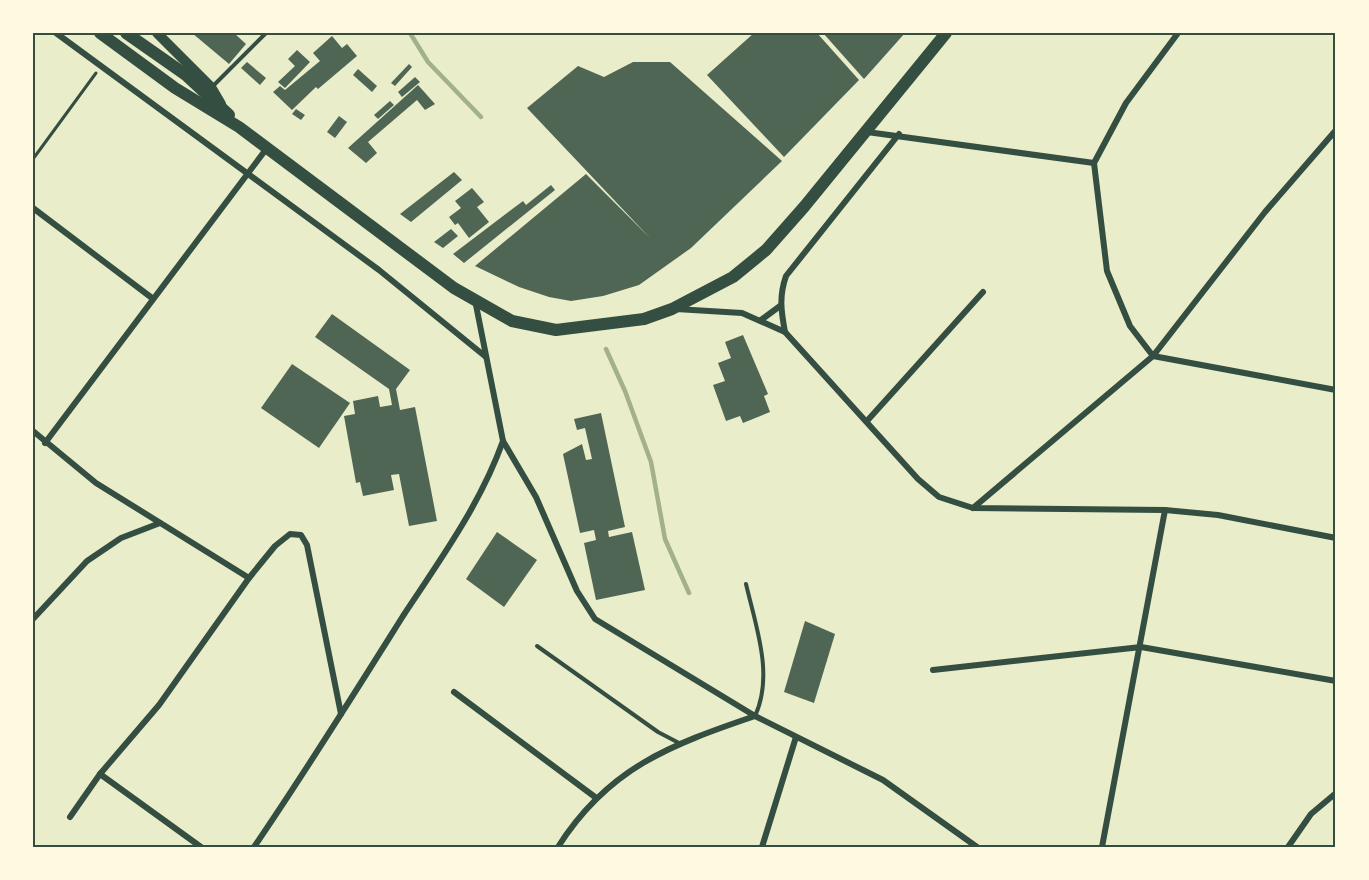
<svg xmlns="http://www.w3.org/2000/svg" width="1369" height="880" font-family="'Varela Round',sans-serif">
<style>
.lines{fill:none;stroke-linecap:round;stroke-linejoin:round}
.stream{stroke:#a3b18a;stroke-width:4.5}
.building{fill:#4f6655}
.path{stroke:#344e41;stroke-width:3}
.service{stroke:#344e41;stroke-width:4}
.minor{stroke:#344e41;stroke-width:6}
.tertiary{stroke:#344e41;stroke-width:10}
.secondary{stroke:#344e41;stroke-width:12}
.neatline{fill:none;stroke:#344e41;stroke-width:2}
</style>
<rect width="100%" height="100%" fill="#e9edc9"/>
<g class="lines">
<g class="stream">
<polyline points="410,33 428,62 481,117"/>
<polyline points="606,349 625,391 651,462 665,539 689,593"/>
</g>
</g>
<g class="building">
<polygon points="192,33 234,33 246,44 229,64"/>
<polygon points="754,33 817,33 859,80 784,157 707,75"/>
<polygon points="823,33 905,33 864,79"/>
<polygon points="332,36 342,48 347,44 357,56 318,89 316,87 292,110 273,92 280,86 285,90 320,61 313,53"/>
<polygon points="297,50 310,62 285,88 278,82 295,66 288,59"/>
<polygon points="247,62 266,78 260,85 241,68"/>
<polygon points="633,62 670,62 782,161 691,248 639,285 603,296 571,301 549,297 519,287 475,266 586,174 650,238 527,108 578,66 604,77"/>
<polygon points="409,64 412,67 395,86 391,83"/>
<polygon points="358,69 377,86 372,92 353,75"/>
<polygon points="415,77 420,82 402,97 398,92"/>
<polygon points="418,85 435,104 425,110 417,100 368,142 377,153 366,163 348,148"/>
<polygon points="390,101 394,105 378,119 374,115"/>
<polygon points="296,109 305,115 301,120 292,114"/>
<polygon points="339,116 347,122 335,138 327,132"/>
<polygon points="454,172 462,180 411,222 400,214"/>
<polygon points="551,185 555,190 464,263 453,254 523,201 526,205"/>
<polygon points="472,188 484,202 477,207 489,222 469,238 458,223 455,225 449,217 461,208 455,201"/>
<polygon points="451,229 458,236 443,248 434,242"/>
<polygon points="332,314 410,370 396,389 400,410 415,407 437,521 409,526 399,474 391,475 394,490 363,496 360,482 356,483 344,416 355,414 353,401 378,396 380,407 392,405 389,389 315,337"/>
<polygon points="743,335 768,394 764,396 770,412 743,423 740,416 726,421 713,385 725,381 718,363 731,358 725,342"/>
<polygon points="292,364 350,403 319,448 261,408"/>
<polygon points="601,413 625,527 608,531 609,537 632,532 645,590 596,600 584,543 596,540 594,530 580,533 563,454 582,444 586,460 592,459 585,428 577,430 574,419"/>
<polygon points="497,532 537,560 504,607 466,579"/>
<polygon points="805,621 835,634 814,703 784,692"/>
</g>
<g class="lines">
<polyline class="path" points="33,159 96,73"/>
<g class="service">
<polyline points="212,87 266,33"/>
<path d="M746 584C756 627 774 675 755 716"/>
<polyline points="537,646 658,732 679,743"/>
</g>
<g class="minor">
<polyline points="56,33 379,270 486,357"/>
<polyline points="1178,33 1126,103 1094,163 1107,271 1130,326 1153,356 1336,390"/>
<polyline points="867,132 1094,163"/>
<polyline points="33,208 152,298"/>
<polyline points="676,309 742,313 785,332 918,479 939,497 973,508 1165,510 1218,515 1336,538"/>
<polyline points="761,320 780,306"/>
<path d="M785 332C781 311 779 296 786 276L899 134"/>
<polyline points="867,421 983,292"/>
<polyline points="33,431 96,483 249,578"/>
<polyline points="503,441 536,497 577,591 595,619 755,716 883,780 977,847"/>
<polyline points="45,443 267,148"/>
<polyline points="973,508 1153,356 1265,212 1336,130"/>
<polyline points="33,619 87,561 121,538 160,523"/>
<polyline points="933,670 1141,647 1336,681"/>
<polyline points="454,692 595,797"/>
<polyline points="70,817 100,774"/>
<polyline points="201,847 100,774 159,705 249,578 275,546 290,534 301,535 307,545 341,714"/>
<path d="M254 847C306 771 354 694 403 616 440 560 480 505 503 441L475 300"/>
<path d="M558 847C608 768 670 745 755 716"/>
<polyline points="762,847 796,737"/>
<polyline points="1102,847 1165,510"/>
<polyline points="1288,847 1311,814 1336,793"/>
</g>
<polyline class="tertiary" points="157,33 211,87 221,104"/>
<g class="secondary">
<polyline points="100,33 175,88 239,127 454,288 512,321 556,330 644,319 672,309 733,277 766,250 804,207 946,33"/>
<polyline points="126,33 186,75 229,115"/>
</g>
</g>
<rect width="1369" height="880" fill="none" stroke="#fefae0" stroke-width="69"/>
<rect x="34" y="34" width="1300" height="812" class="neatline"/>
</svg>
